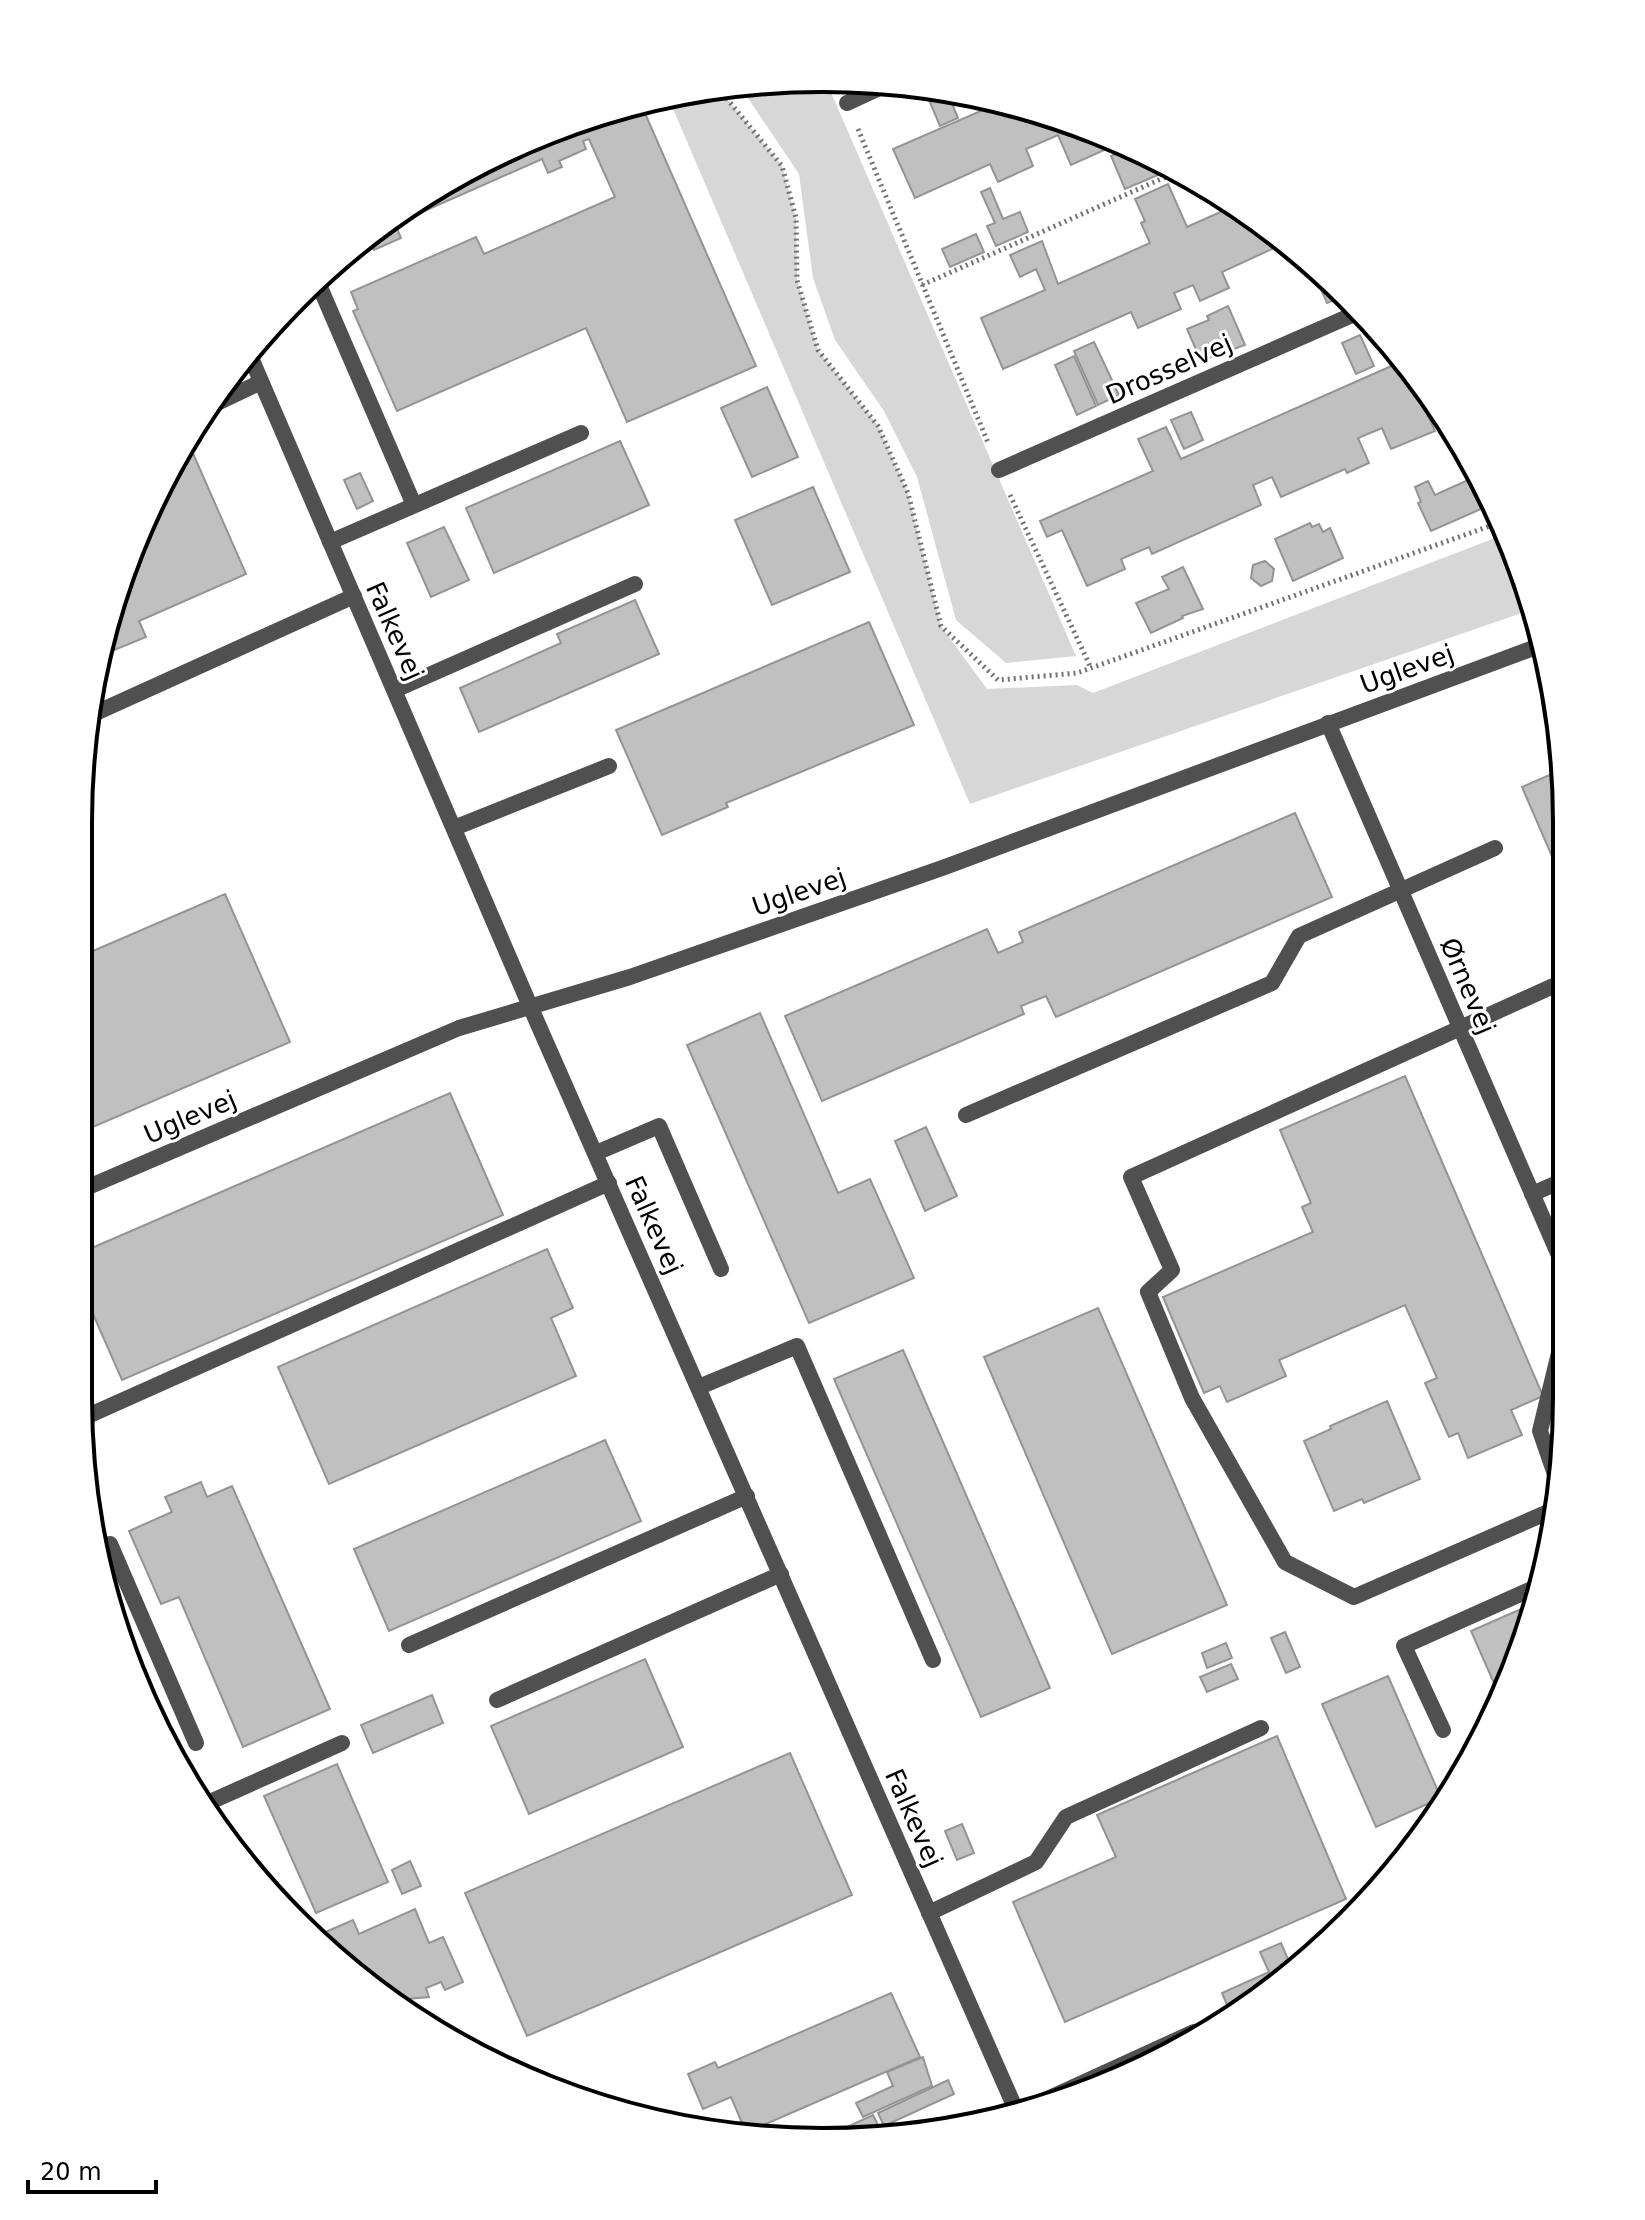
<svg xmlns="http://www.w3.org/2000/svg" width="1645" height="2220" font-family="'DejaVu Sans',sans-serif">
<style>
.green{fill:#d7d7d7}
.building{fill:#c0c0c0;stroke:#949494;stroke-width:2}
.lines{fill:none;stroke-linecap:round;stroke-linejoin:round}
.path{stroke:#727272;stroke-width:5;stroke-dasharray:2 4;stroke-linecap:butt}
.service{stroke:#505050;stroke-width:16}
.minor{stroke:#505050;stroke-width:16}
.labels{text-anchor:middle;stroke-width:6;stroke-linejoin:round;paint-order:stroke}
.street-label{font-size:26px;fill:#000;stroke:#fff}
.rim{fill:none;stroke:#000;stroke-width:4}
</style>
<rect width="100%" height="100%" fill="#fff"/>
<g class="green">
<polygon points="773,80 826,81 1076,656 1006,663 956,620 917,477 884,411 835,340 813,278 799,174 739,85"/>
<polygon points="719,89 782,166 796,218 797,280 818,350 878,426 908,493 941,626 987,689 1077,685 1093,693 1508,533 1530,610 970,804 668,97"/>
</g>
<g class="building">
<polygon points="923,86 947,91 958,118 940,126"/>
<polygon points="640,102 756,366 627,422 586,328 397,411 353,311 358,309 351,292 476,237 484,254 615,197 589,139 583,141 586,149 559,161 562,167 548,173 542,159 395,224 401,238 374,250 368,236 364,237 493,155"/>
<polygon points="999,103 1061,117 1107,138 1111,147 1071,165 1058,135 1026,149 1033,166 998,182 990,164 915,198 893,149"/>
<polygon points="1128,149 1133,160 1145,155 1150,158 1158,175 1125,189 1111,156"/>
<polygon points="1168,184 1187,227 1234,206 1305,256 1293,261 1285,243 1222,272 1229,288 1200,301 1193,285 1174,293 1181,309 1138,328 1131,312 1003,369 981,318 1045,290 1036,269 1020,277 1010,255 1042,241 1058,284 1150,243 1141,223 1145,221 1135,199"/>
<polygon points="990,188 1003,219 1020,212 1028,232 996,246 987,226 995,223 981,192"/>
<polygon points="976,234 984,252 950,267 942,249"/>
<polygon points="1308,259 1313,262 1345,296 1327,303"/>
<polygon points="1228,306 1245,345 1201,361 1187,329 1209,320 1207,316"/>
<polygon points="1360,335 1374,366 1356,374 1342,343"/>
<polygon points="1094,342 1119,395 1098,405 1074,351"/>
<polygon points="1074,356 1096,406 1077,415 1055,365"/>
<polygon points="1405,360 1413,369 1434,405 1425,409 1435,431 1391,449 1382,428 1358,438 1369,463 1347,473 1345,469 1281,497 1272,477 1253,485 1261,505 1152,554 1149,547 1121,559 1125,569 1087,586 1062,530 1047,537 1040,521 1153,471 1138,439 1166,427 1181,459"/>
<polygon points="767,387 798,457 752,477 721,408"/>
<polygon points="1191,412 1203,440 1184,449 1171,420"/>
<polygon points="620,441 649,505 494,573 466,508"/>
<polygon points="188,442 246,574 139,621 146,637 107,653 102,641 103,630"/>
<polygon points="360,473 373,501 357,509 344,480"/>
<polygon points="1468,480 1481,509 1431,531 1418,503 1421,502 1415,487 1428,481 1435,495"/>
<polygon points="813,487 850,572 772,605 735,520"/>
<polygon points="1310,523 1312,527 1319,524 1323,532 1330,528 1343,558 1293,581 1275,539"/>
<polygon points="444,527 469,580 431,597 407,543"/>
<polygon points="1265,561 1274,569 1272,581 1261,586 1251,578 1253,565"/>
<polygon points="1183,567 1203,609 1182,616 1183,618 1151,633 1136,603 1169,589 1162,577"/>
<polygon points="635,600 659,654 479,732 460,688 561,643 557,634"/>
<polygon points="869,622 914,725 726,803 728,807 662,835 616,730"/>
<polygon points="1561,726 1561,751 1552,730"/>
<polygon points="1561,770 1562,877 1561,877 1522,787"/>
<polygon points="1295,813 1332,897 1056,1017 1046,996 1021,1006 1024,1014 822,1101 785,1016 987,929 998,953 1023,942 1019,932"/>
<polygon points="225,894 290,1042 79,1133 79,957"/>
<polygon points="760,1013 838,1193 870,1179 914,1278 809,1323 687,1045"/>
<polygon points="1405,1076 1543,1396 1511,1410 1522,1435 1468,1458 1458,1433 1449,1437 1425,1383 1437,1378 1405,1305 1279,1360 1286,1376 1227,1402 1220,1386 1204,1393 1163,1297 1313,1232 1302,1207 1311,1203 1280,1130"/>
<polygon points="450,1093 503,1215 122,1380 78,1280 78,1254"/>
<polygon points="926,1127 957,1196 925,1211 895,1141"/>
<polygon points="547,1249 573,1308 551,1318 576,1376 329,1484 278,1367"/>
<polygon points="1098,1308 1227,1605 1112,1654 984,1357"/>
<polygon points="903,1350 1050,1688 981,1717 834,1379"/>
<polygon points="1387,1401 1420,1479 1364,1503 1362,1499 1334,1511 1304,1441 1331,1429 1330,1426"/>
<polygon points="605,1440 641,1521 389,1631 354,1549"/>
<polygon points="201,1482 207,1497 232,1486 330,1709 243,1747 179,1597 161,1604 129,1531 172,1512 165,1497"/>
<polygon points="1537,1602 1501,1699 1471,1631"/>
<polygon points="1285,1632 1300,1667 1286,1673 1271,1638"/>
<polygon points="1226,1643 1232,1658 1207,1668 1202,1653"/>
<polygon points="645,1659 683,1747 529,1814 491,1726"/>
<polygon points="1231,1664 1238,1679 1207,1692 1200,1677"/>
<polygon points="1388,1676 1441,1798 1376,1827 1322,1704"/>
<polygon points="432,1695 443,1723 373,1753 361,1725"/>
<polygon points="1277,1736 1346,1899 1065,2022 1013,1902 1116,1857 1097,1815"/>
<polygon points="790,1753 852,1895 527,2036 465,1893"/>
<polygon points="337,1764 388,1882 316,1913 264,1796"/>
<polygon points="962,1824 974,1853 957,1860 945,1831"/>
<polygon points="410,1861 421,1886 402,1894 392,1870"/>
<polygon points="415,1909 429,1943 443,1937 463,1982 445,1990 441,1982 426,1988 429,1997 407,1999 406,1997 397,2001 332,1958 314,1937 353,1920 359,1934"/>
<polygon points="1281,1943 1293,1971 1276,1988 1231,2014 1222,1993 1269,1972 1260,1952"/>
<polygon points="891,1993 920,2057 752,2130 745,2130 731,2097 703,2109 688,2074 715,2062 718,2068"/>
<polygon points="497,2054 503,2069 485,2059"/>
<polygon points="923,2057 932,2086 863,2117 856,2103 893,2086 887,2072"/>
<polygon points="948,2080 954,2094 884,2126 878,2113"/>
<polygon points="873,2115 880,2129 868,2134 834,2133"/>
</g>
<g class="lines">
<g class="path">
<polyline points="719,89 782,166 796,218 797,280 818,350 878,426 908,493 941,626 998,680 1077,673 1501,522"/>
<polyline points="858,129 989,445"/>
<polyline points="922,285 1179,171"/>
<polyline points="1010,495 1091,668"/>
</g>
<g class="service">
<polyline points="319,285 414,505"/>
<polyline points="212,399 217,403 261,382"/>
<polyline points="330,542 581,433"/>
<polyline points="395,690 635,584"/>
<polyline points="89,716 354,596"/>
<polyline points="454,828 609,766"/>
<polyline points="966,1115 1272,983 1299,936 1495,848"/>
<polyline points="596,1153 659,1126 721,1269"/>
<polyline points="1532,1194 1564,1180"/>
<polyline points="699,1387 797,1346 933,1660"/>
<polyline points="81,1419 609,1183"/>
<polyline points="1559,1486 1540,1431 1559,1353 1565,1350"/>
<polyline points="1555,1509 1354,1597 1285,1562 1192,1398 1148,1292 1172,1270 1131,1177 1562,982"/>
<polyline points="98,1549 110,1544 196,1743"/>
<polyline points="409,1645 747,1496"/>
<polyline points="497,1700 781,1574"/>
<polyline points="1443,1730 1404,1646 1543,1584"/>
<polyline points="201,1806 342,1743"/>
<polyline points="929,1913 1036,1862 1066,1817 1261,1728"/>
<polyline points="1032,2106 1194,2032"/>
</g>
<g class="minor">
<polyline points="847,103 890,83"/>
<polyline points="251,358 530,1006 1016,2110"/>
<polyline points="999,470 1359,312"/>
<polyline points="1328,723 1564,1267"/>
<polyline points="79,1191 459,1028 630,977 945,867 1539,646"/>
</g>
</g>
<g class="labels">
<g class="street-label">
<text transform="translate(1169 369) rotate(-24)" y="9">Drosselvej</text>
<text transform="translate(395 631) rotate(66)" y="9">Falkevej</text>
<text transform="translate(1407 669) rotate(-20)" y="9">Uglevej</text>
<text transform="translate(799 892) rotate(-19)" y="9">Uglevej</text>
<text transform="translate(1468 986) rotate(67)" y="9">Ørnevej</text>
<text transform="translate(190 1117) rotate(-23)" y="9">Uglevej</text>
<text transform="translate(654 1225) rotate(66)" y="9">Falkevej</text>
<text transform="translate(914 1818) rotate(66)" y="9">Falkevej</text>
</g>
</g>
<path d="M0 0H1645V2220H0ZM822 92H823A730 730 0 0 1 1553 822V1398A730 730 0 0 1 823 2128H822A730 730 0 0 1 92 1398V822A730 730 0 0 1 822 92Z" fill="#fff" fill-rule="evenodd"/>
<path class="rim" d="M822 92H823A730 730 0 0 1 1553 822V1398A730 730 0 0 1 823 2128H822A730 730 0 0 1 92 1398V822A730 730 0 0 1 822 92Z"/>
<path d="M28 2180v12h128v-12" fill="none" stroke="#000000" stroke-width="4"/>
<text x="40" y="2180" font-size="24" fill="#000000" stroke="#ffffff" stroke-width="6" paint-order="stroke">20 m</text>
</svg>
